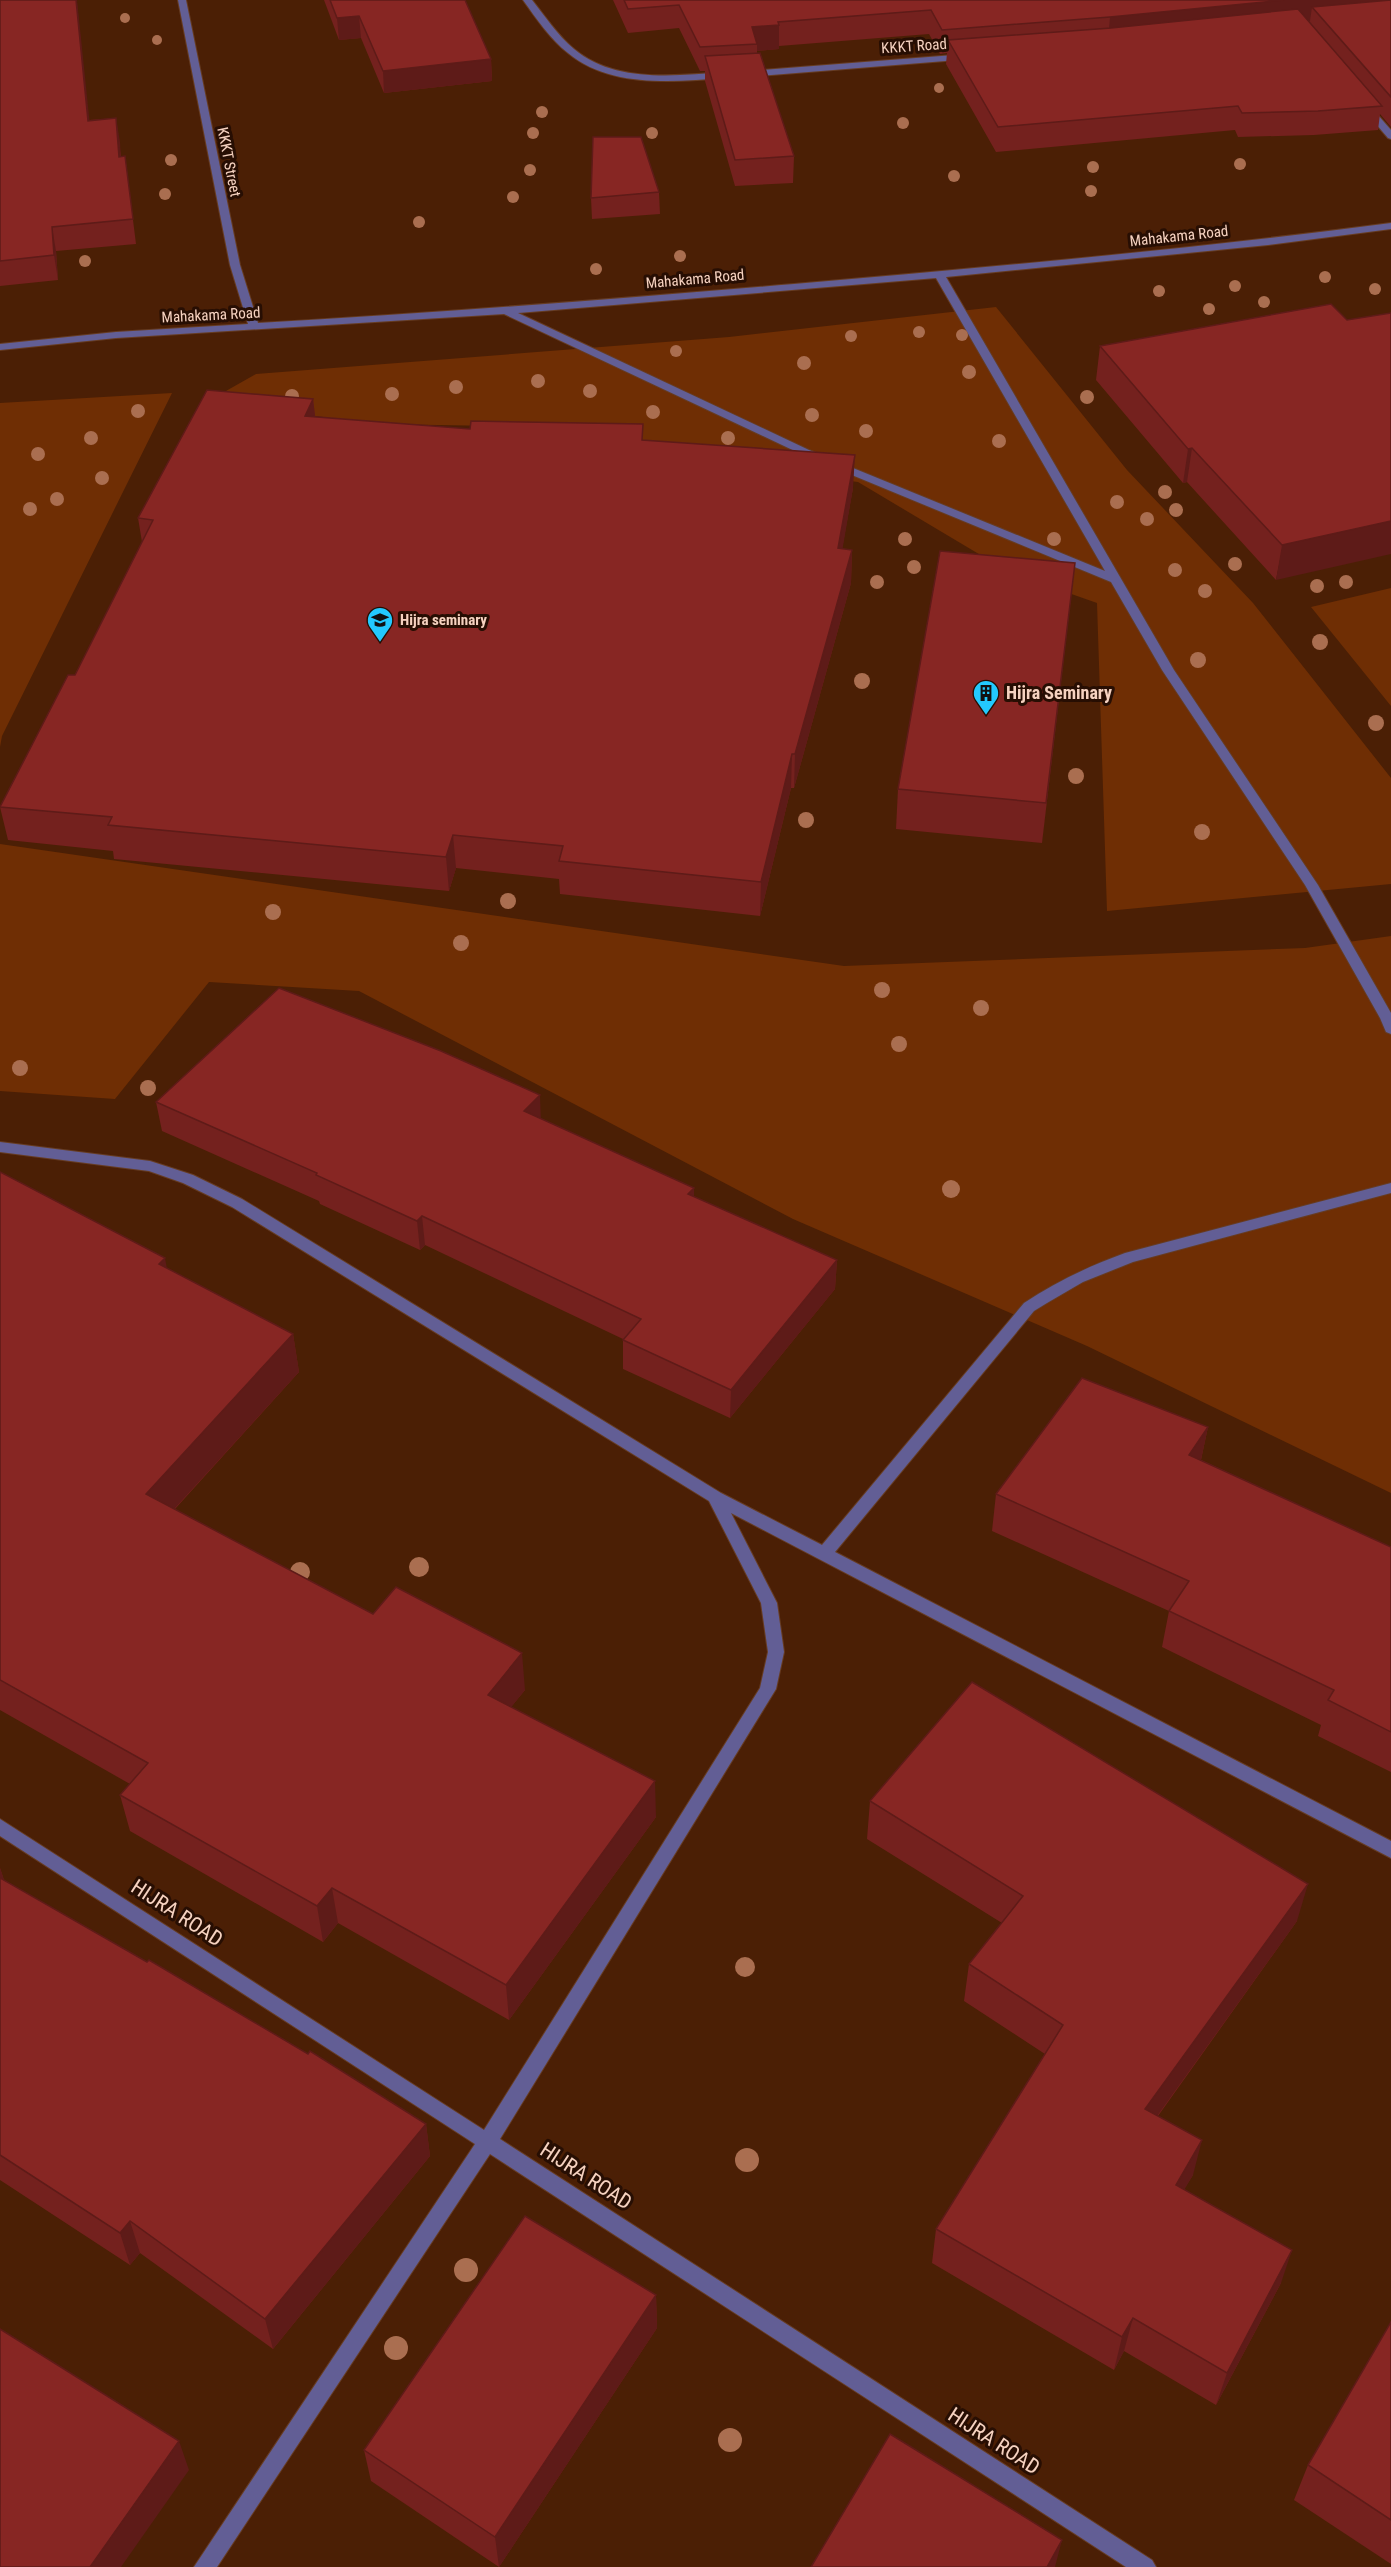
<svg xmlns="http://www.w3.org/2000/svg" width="1391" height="2567" font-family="'Roboto Condensed',sans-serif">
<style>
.green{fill:#6f2e04}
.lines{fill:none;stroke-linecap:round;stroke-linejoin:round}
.minor-casing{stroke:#663c23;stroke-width:2}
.minor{fill:#625e95;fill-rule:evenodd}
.tree{fill:#aa6e50}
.wall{fill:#74211e}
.shaded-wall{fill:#5e1b18}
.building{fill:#872623;stroke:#5e1b18;stroke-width:1.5}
.labels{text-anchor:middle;stroke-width:6;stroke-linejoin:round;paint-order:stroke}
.far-street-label{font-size:15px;fill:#f6d2c0;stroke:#270e03}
.far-poi-label{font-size:15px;font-weight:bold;fill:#f6d2c0;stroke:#270e03;text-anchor:start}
.poi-label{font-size:18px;font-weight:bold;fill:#f6d2c0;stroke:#270e03;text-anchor:start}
.near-street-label{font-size:21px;fill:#f6d2c0;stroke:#270e03}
</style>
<rect width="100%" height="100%" fill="#4b1f05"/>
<g class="green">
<polygon points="996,307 1127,470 1253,603 1391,778 1391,884 1107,911 1097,603 1009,572 858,482 747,468 551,427 378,424 252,408 210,400 256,374 729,337"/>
<polygon points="172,393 2,736 0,747 0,403"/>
<polygon points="1391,588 1391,706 1311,607"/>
<polygon points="0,844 844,966 1305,948 1391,936 1391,1493 1087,1346 793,1219 359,991 209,982 115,1099 0,1091"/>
</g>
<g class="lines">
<g class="minor-casing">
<g id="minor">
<path d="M178 0H186L240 265 258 323C437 313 615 299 794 284 993 267 1192 249 1391 223V229L1268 245 946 277 1174 670 1318 885 1391 1013V1034L1386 1032 1380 1018 1305 885 1162 670 1111 582 801 454 504 314 116 338 0 350V344L116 332 248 324 230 265ZM936 278 1105 571 809 450 518 313Z"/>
<path d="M523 0H532C545 16 557 35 574 49 614 83 675 76 724 72L729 75 724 78C673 82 610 88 568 53 550 39 536 18 523 0Z"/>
<polygon points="967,54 970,55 970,59 748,77 743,74 748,71"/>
<polygon points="1364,106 1370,106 1391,130 1391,139 1388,138 1364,110"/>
<path d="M0 1142 150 1161 193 1175 242 1199 721 1493 822 1545 1024 1303C1056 1282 1089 1266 1125 1253L1391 1183V1193L1133 1262 1083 1282 1047 1303 1034 1311 835 1552 1391 1841V1858L731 1513 777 1603 784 1652 776 1689 500 2139 1152 2560 1156 2567H1126L490 2154 217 2567H194L475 2144 0 1836V1819L484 2130 760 1688 768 1652 761 1603 709 1501 232 1207 183 1183 149 1171 0 1152Z"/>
</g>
</g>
<use href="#minor" class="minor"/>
</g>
<g class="tree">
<circle cx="125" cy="18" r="5"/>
<circle cx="157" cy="40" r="5"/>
<circle cx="939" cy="88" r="5"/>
<circle cx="542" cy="112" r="6"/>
<circle cx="903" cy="123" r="6"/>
<circle cx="533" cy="133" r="6"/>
<circle cx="652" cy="133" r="6"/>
<circle cx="171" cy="160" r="6"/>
<circle cx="1240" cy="164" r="6"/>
<circle cx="1093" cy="167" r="6"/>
<circle cx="530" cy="170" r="6"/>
<circle cx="954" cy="176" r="6"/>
<circle cx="1091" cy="191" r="6"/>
<circle cx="165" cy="194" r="6"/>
<circle cx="513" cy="197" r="6"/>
<circle cx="419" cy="222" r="6"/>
<circle cx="680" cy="256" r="6"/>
<circle cx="85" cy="261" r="6"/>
<circle cx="596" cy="269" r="6"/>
<circle cx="1325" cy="277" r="6"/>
<circle cx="1235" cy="286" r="6"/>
<circle cx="1375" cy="289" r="6"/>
<circle cx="1159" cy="291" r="6"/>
<circle cx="1264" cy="302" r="6"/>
<circle cx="1209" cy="309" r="6"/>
<circle cx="919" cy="332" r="6"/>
<circle cx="962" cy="335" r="6"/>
<circle cx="851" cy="336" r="6"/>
<circle cx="676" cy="351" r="6"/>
<circle cx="804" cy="363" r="7"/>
<circle cx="969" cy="372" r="7"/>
<circle cx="538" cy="381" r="7"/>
<circle cx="456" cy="387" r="7"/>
<circle cx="590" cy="391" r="7"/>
<circle cx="392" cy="394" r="7"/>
<circle cx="292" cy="396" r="7"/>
<circle cx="1087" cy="397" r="7"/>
<circle cx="138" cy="411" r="7"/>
<circle cx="653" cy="412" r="7"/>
<circle cx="812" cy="415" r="7"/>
<circle cx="866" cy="431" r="7"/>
<circle cx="91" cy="438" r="7"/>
<circle cx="728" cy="438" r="7"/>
<circle cx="999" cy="441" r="7"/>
<circle cx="38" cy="454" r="7"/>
<circle cx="102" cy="478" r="7"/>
<circle cx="1165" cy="492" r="7"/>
<circle cx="57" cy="499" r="7"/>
<circle cx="1117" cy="502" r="7"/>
<circle cx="30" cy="509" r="7"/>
<circle cx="1176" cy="510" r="7"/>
<circle cx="1147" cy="519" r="7"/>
<circle cx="905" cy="539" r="7"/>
<circle cx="1054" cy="539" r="7"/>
<circle cx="1235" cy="564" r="7"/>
<circle cx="914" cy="567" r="7"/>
<circle cx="1175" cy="570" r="7"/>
<circle cx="877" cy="582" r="7"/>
<circle cx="1346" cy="582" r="7"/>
<circle cx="1317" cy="586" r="7"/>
<circle cx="1205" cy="591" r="7"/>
<circle cx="1320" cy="642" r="8"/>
<circle cx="1198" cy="660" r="8"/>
<circle cx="862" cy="681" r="8"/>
<circle cx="1376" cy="723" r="8"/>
<circle cx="1076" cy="776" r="8"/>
<circle cx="806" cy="820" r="8"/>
<circle cx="1202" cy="832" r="8"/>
<circle cx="508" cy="901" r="8"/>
<circle cx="273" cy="912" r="8"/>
<circle cx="461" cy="943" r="8"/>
<circle cx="882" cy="990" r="8"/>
<circle cx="981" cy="1008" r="8"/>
<circle cx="899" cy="1044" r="8"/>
<circle cx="20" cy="1068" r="8"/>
<circle cx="148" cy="1088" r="8"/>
<circle cx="951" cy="1189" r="9"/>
<circle cx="419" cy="1567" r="10"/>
<circle cx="300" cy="1572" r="10"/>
<circle cx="745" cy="1967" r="10"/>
<circle cx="747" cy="2160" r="12"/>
<circle cx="466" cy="2270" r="12"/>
<circle cx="396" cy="2348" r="12"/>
<circle cx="730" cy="2440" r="12"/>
</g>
<g class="wall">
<polygon points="0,0 89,120 116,118 121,157 128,180 136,244 56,251 58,280 0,286"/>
<polygon points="324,0 465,0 491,59 492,81 384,93 361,38 339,40"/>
<polygon points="613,0 1391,0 1391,127 1380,114 1378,130 1314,135 1238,137 1235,130 996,152 946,64 947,53 940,54 929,34 779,46 779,49 757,51 757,53 794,156 793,183 735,186 705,81 705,71 700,71 679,28 628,33"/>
<polygon points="659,192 660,214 592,219 591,198"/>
<polygon points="1331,304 1276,580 1187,482 1183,483 1096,380 1100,346"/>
<polygon points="313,399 315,417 470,429 644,440 853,488 842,549 852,550 851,583 794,788 791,788 760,916 560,894 559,879 456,868 449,891 114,859 113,851 8,840 0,807 75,675 142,542 138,518"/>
<polygon points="1075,563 1042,843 896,829 898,789"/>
<polygon points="156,1102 541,1119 694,1197 837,1260 835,1289 730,1418 623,1369 623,1339 425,1245 420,1250 320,1204 319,1201 162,1131"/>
<polygon points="0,1172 167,1268 293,1334 299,1372 175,1509 373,1614 525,1690 511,1707 656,1817 509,2020 338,1923 323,1942 130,1831 120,1795 130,1784 0,1710"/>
<polygon points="1208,1427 1201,1460 1391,1547 1391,1772 1318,1736 1321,1725 1162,1647 1169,1611 992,1531 996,1494"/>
<polygon points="870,1801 1297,1921 1158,2116 1193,2175 1184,2189 1281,2283 1216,2405 1124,2351 1114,2370 932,2263 936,2229 1045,2054 964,2001 969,1964 1002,1923 867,1839"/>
<polygon points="0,1868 4,1880 426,2124 430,2156 273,2349 140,2253 130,2265 0,2180"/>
<polygon points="656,2295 657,2328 499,2567 371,2481 364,2450"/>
<polygon points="1391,2322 1391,2564 1294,2500 1308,2465"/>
</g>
<g class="shaded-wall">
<polygon points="76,0 77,0 92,145 88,121"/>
<polygon points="1284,0 1391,0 1312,7 1310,21 1108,41 1110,17"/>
<polygon points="359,16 361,38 339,40 337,18"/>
<polygon points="779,25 779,49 757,51 757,44 752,27"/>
<polygon points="491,59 492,81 384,93 383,71"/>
<polygon points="116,118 120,142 122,181 119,157"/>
<polygon points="52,227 56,251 58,280 54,255"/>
<polygon points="313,399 317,431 305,416"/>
<polygon points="1192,448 1187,482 1183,483 1188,449"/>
<polygon points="855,455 853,488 837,581 838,548"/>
<polygon points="1391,521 1391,554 1276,580 1282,545"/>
<polygon points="852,550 851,583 794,788 795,754"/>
<polygon points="792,754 791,788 760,916 761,882"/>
<polygon points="453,835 456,868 449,891 446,857"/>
<polygon points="540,1095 541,1124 524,1111"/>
<polygon points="694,1188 694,1217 688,1194"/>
<polygon points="422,1216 425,1245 420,1250 417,1221"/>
<polygon points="165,1258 172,1296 159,1264"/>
<polygon points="837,1260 835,1289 730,1418 731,1390"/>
<polygon points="293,1334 299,1372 154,1531 146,1494"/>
<polygon points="1208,1427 1200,1464 1189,1455"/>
<polygon points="522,1653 525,1690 491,1732 488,1695"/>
<polygon points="655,1781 656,1817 509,2020 506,1985"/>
<polygon points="0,1868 7,1889 0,1896"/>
<polygon points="1308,1884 1297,1921 1137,2144 1145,2109"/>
<polygon points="332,1888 338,1923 323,1942 317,1906"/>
<polygon points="426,2124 430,2156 273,2349 265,2319"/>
<polygon points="1202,2140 1193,2175 1167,2219 1176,2185"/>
<polygon points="130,2221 140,2253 130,2265 120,2233"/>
<polygon points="1292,2250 1281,2283 1216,2405 1227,2373"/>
<polygon points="656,2295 657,2328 499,2567 495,2537"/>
<polygon points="1133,2318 1124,2351 1114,2370 1122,2337"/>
<polygon points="179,2441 189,2470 121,2567 90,2567"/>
<polygon points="1062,2540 1055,2567 1047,2567"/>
</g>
<g class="building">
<polygon points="0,0 76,0 88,121 116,118 119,157 125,156 133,219 52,227 54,255 0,261"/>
<polygon points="330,0 465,0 491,59 383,71 359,16 337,18"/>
<polygon points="624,0 1284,0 1110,17 942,30 931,10 778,22 779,25 752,27 757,44 700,47 679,5 628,9"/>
<polygon points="1391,0 1391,97 1312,7"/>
<polygon points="1298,9 1382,106 1318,111 1242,113 1238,106 998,127 948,40 1111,28"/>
<polygon points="760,53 794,156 735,160 705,56"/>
<polygon points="593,137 641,137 659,192 591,198"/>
<polygon points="1331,304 1347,320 1391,313 1391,521 1282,545 1192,448 1188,449 1100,346"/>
<polygon points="207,390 313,399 305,416 470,429 471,421 643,424 642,440 855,455 838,548 852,550 795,754 792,754 761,882 559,861 563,846 453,835 446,857 108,825 112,817 0,807 68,675 75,675 153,520 138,518"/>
<polygon points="940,551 1075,563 1046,803 898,789"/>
<polygon points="279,988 441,1051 540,1095 524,1111 694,1188 688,1194 837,1260 731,1390 623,1340 641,1319 422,1216 417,1221 316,1175 317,1173 156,1102"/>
<polygon points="0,1172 165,1258 159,1264 293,1334 146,1494 373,1614 396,1587 522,1653 488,1695 655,1781 506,1985 332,1888 317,1906 120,1795 148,1763 0,1680"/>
<polygon points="1082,1378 1208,1427 1189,1455 1391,1547 1391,1732 1328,1700 1334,1690 1169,1611 1189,1581 996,1494"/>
<polygon points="972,1682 1308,1884 1145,2109 1202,2140 1176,2185 1292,2250 1227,2373 1133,2318 1122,2337 936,2229 1063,2025 969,1964 1023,1896 870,1801"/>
<polygon points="0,1878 147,1962 149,1960 308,2054 310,2051 426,2124 265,2319 130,2221 120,2233 0,2155"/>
<polygon points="525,2216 656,2295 495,2537 364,2450"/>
<polygon points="1391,2322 1391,2520 1308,2465"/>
<polygon points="0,2329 179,2441 90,2567 0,2567"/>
<polygon points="890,2434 1062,2540 1047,2567 811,2567"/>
</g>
<defs>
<g id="school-pin" transform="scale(1.35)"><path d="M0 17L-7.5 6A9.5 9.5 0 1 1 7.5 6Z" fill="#23c9fe" stroke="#270e03"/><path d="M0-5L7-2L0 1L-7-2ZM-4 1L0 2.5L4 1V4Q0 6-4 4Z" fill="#111"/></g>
<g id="building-pin" transform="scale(1.35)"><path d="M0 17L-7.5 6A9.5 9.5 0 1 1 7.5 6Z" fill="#23c9fe" stroke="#270e03"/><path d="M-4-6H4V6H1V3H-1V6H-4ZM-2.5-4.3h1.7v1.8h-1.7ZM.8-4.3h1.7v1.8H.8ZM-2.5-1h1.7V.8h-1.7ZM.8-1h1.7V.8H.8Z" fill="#111"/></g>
</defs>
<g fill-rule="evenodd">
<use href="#school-pin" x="380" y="620"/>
<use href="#building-pin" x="986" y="693"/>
</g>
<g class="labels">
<g class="far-street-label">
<text transform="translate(914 46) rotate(-4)" y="5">KKKT Road</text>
<text transform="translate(229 162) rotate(79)" y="5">KKKT Street</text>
<text transform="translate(1179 236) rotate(-6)" y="5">Mahakama Road</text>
<text transform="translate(695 279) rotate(-5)" y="5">Mahakama Road</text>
<text transform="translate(211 315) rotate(-3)" y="5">Mahakama Road</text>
</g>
<g class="far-poi-label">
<text x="400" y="625">Hijra seminary</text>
</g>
<g class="poi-label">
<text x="1006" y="699">Hijra Seminary</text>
</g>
<g class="near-street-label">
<text transform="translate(177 1913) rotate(33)" y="7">HIJRA ROAD</text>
<text transform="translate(586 2176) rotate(33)" y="7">HIJRA ROAD</text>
<text transform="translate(994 2441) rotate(33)" y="7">HIJRA ROAD</text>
</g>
</g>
</svg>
